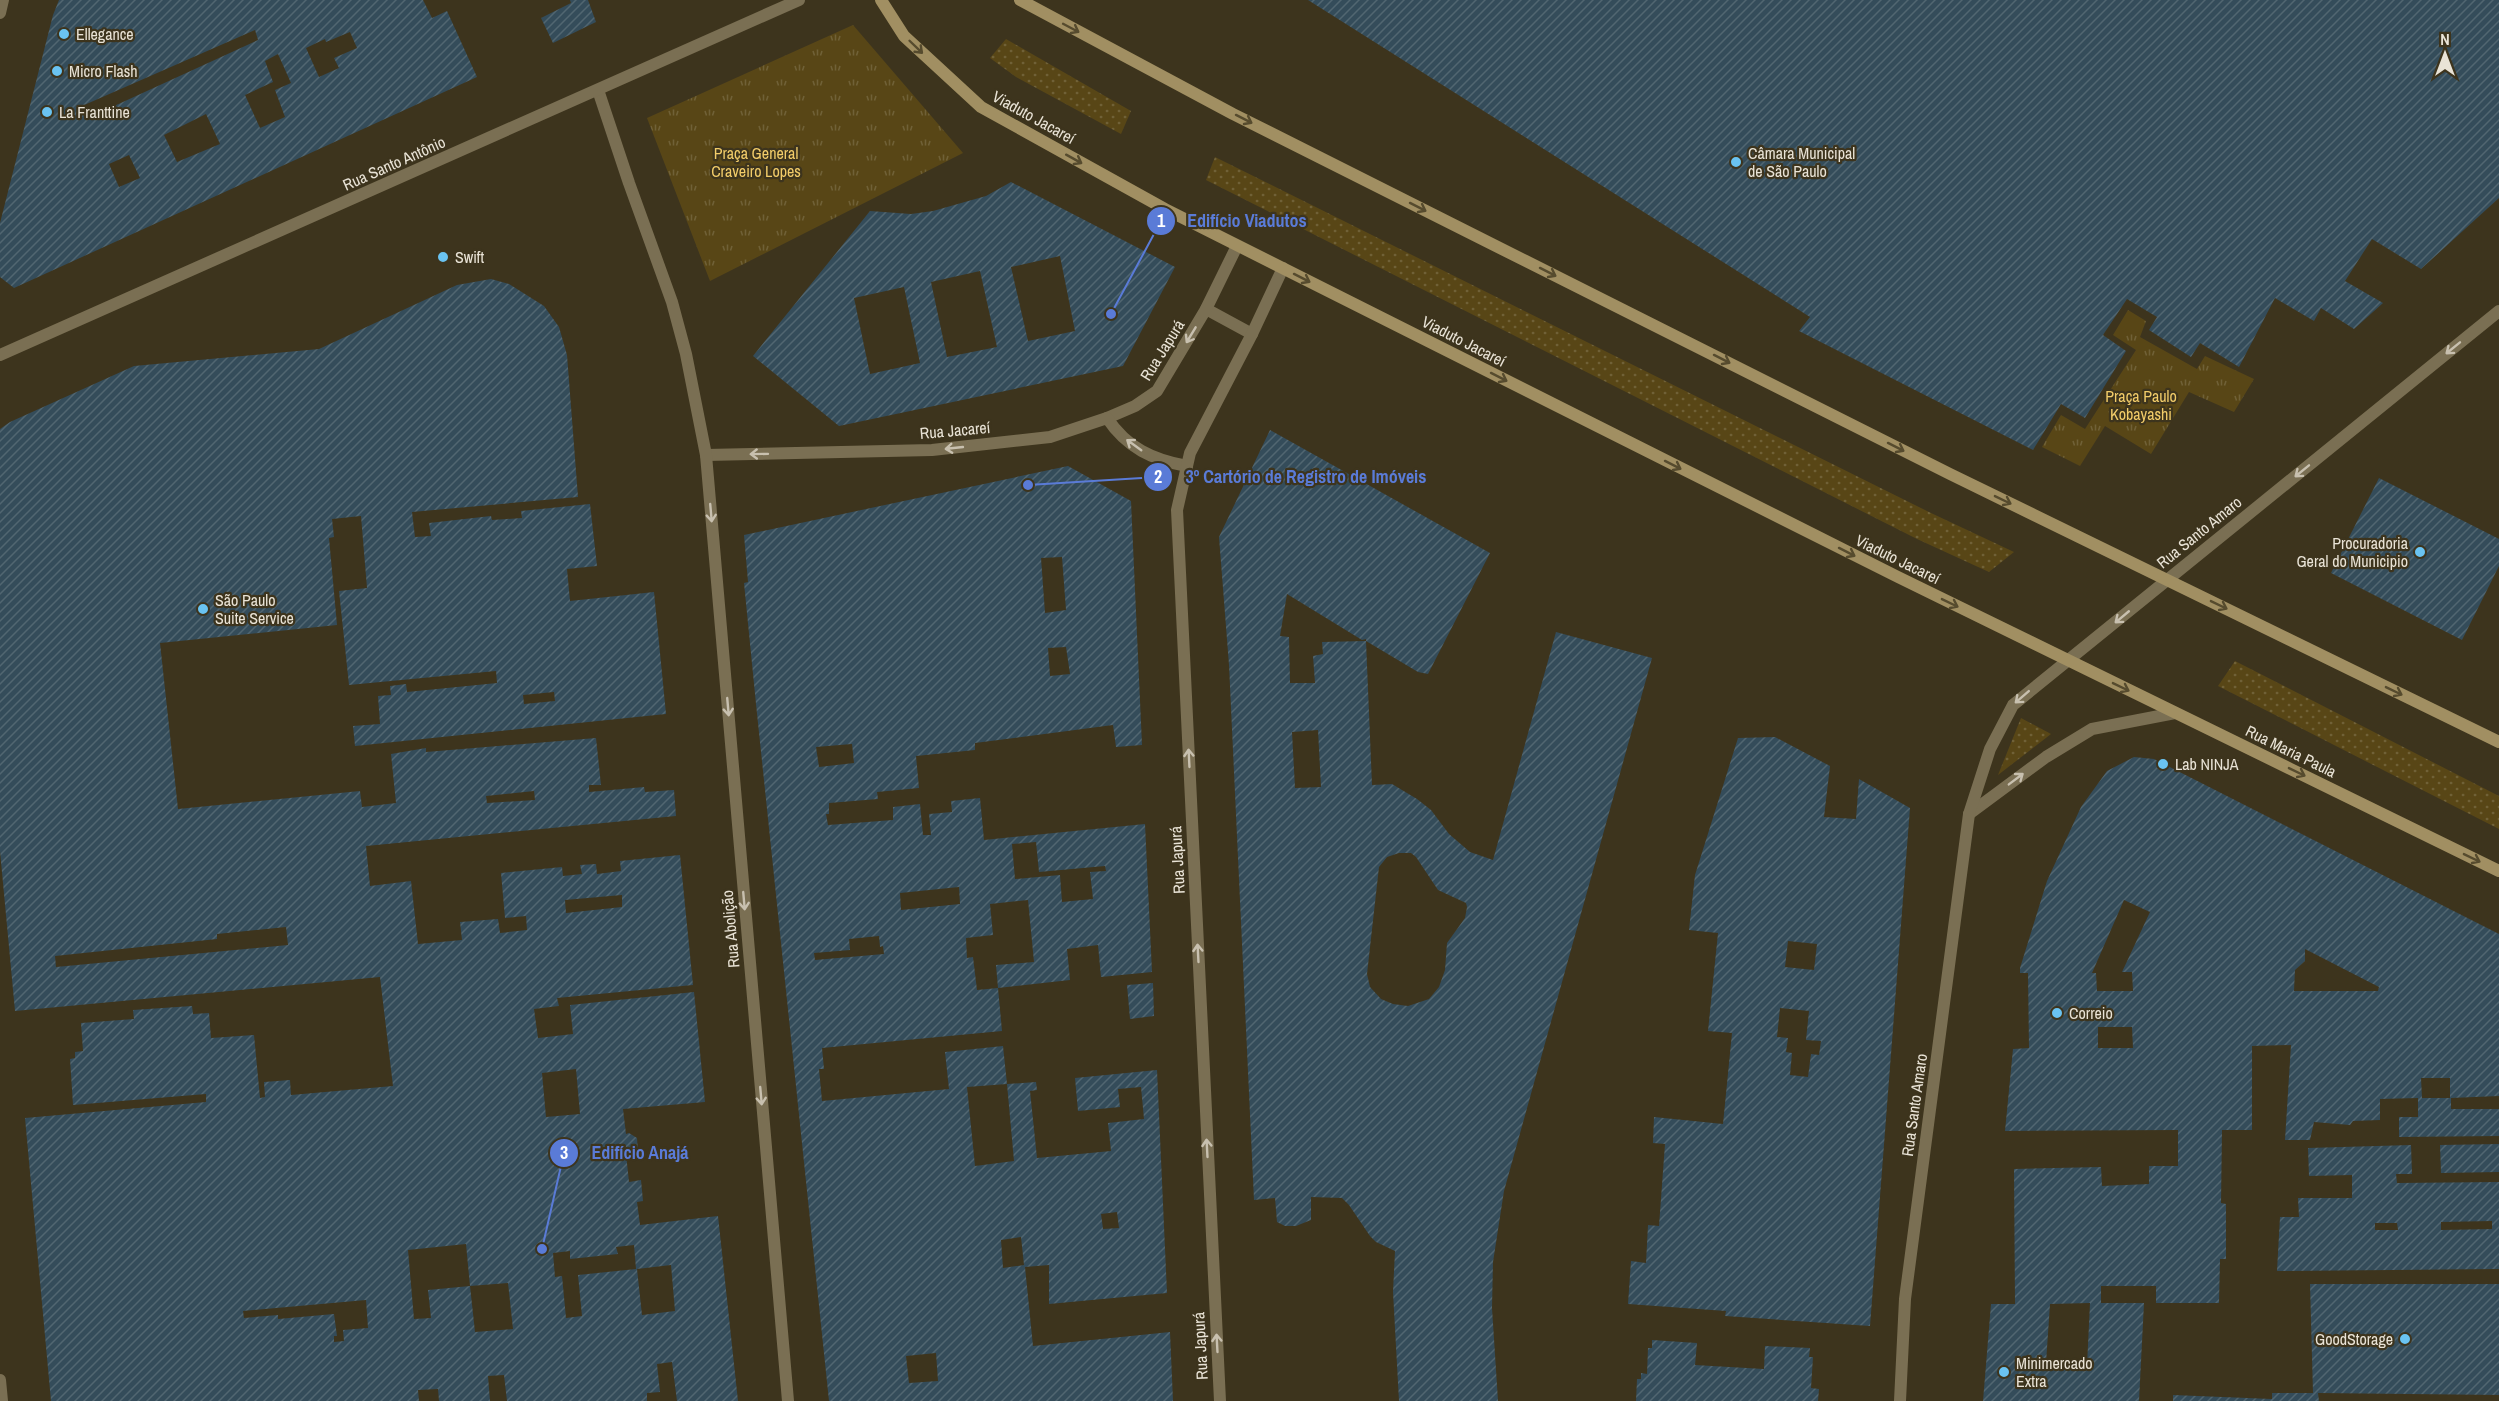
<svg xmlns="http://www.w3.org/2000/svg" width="2499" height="1401" font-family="'Archivo Narrow',sans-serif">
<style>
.grass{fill:url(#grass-tufts)}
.garden{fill:url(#garden-dots)}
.building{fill:url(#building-hatch);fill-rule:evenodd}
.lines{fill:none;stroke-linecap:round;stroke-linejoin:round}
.minor{stroke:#7a6f53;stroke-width:12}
.tertiary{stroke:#7a6f53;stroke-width:12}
.secondary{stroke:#a18f62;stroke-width:12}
.oneway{stroke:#564b2e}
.oneway2{stroke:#c8c0af}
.poi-dot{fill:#6ac3f1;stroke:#3d341d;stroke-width:2}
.labels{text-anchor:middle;stroke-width:4.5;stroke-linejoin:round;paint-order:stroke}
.poi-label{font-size:16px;fill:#e9e3d6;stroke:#3d341d;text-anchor:start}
.street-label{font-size:16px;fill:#e9e3d6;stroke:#3d341d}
.park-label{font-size:16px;fill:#f2cc69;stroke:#3d341d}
.leader{fill:none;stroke:#5a7bd7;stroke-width:2}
.callout-dot{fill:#5a7bd7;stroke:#3d341d;stroke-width:2}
.mark-label{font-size:18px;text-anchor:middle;font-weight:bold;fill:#fff}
.callout-label{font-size:18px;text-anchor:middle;font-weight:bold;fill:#5a7bd7;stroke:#3d341d;stroke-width:4.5;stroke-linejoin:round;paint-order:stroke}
</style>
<defs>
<pattern id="grass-tufts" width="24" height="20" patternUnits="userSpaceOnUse" patternTransform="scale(1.5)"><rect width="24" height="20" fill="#584616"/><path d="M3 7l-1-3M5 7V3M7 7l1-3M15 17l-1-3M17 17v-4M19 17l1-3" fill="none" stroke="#706137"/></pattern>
<pattern id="garden-dots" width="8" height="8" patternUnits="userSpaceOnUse" patternTransform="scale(1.5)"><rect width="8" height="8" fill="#584616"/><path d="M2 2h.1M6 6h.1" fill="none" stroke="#706137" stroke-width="1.8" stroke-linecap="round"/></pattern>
<pattern id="building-hatch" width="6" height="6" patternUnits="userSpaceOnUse" patternTransform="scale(1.5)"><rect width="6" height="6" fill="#344c5a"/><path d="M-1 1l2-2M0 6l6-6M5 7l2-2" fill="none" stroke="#516671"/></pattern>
</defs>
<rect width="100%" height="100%" fill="#3d341d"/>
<g class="grass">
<polygon points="853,25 963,153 710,281 647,118"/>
<polygon points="2128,310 2146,321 2140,337 2197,369 2205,356 2254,379 2234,412 2189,392 2151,454 2105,426 2080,466 2042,447 2061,415 2085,429 2136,350 2113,335"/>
</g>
<g class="garden">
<polygon points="1006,39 1131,111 1121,134 1016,77 990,58"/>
<polygon points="1215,157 1931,513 2014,552 1989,572 1917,539 1206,180"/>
<polygon points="2235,661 2499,796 2499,829 2218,686"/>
<polygon points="2021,718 2051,734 1998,775"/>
</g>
<g class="building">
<path d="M59 0H423L432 18 447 11 477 77 14 288 0 277V223L53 15ZM255 30 258 40 88 118 82 106ZM350 32 357 48 334 58 339 68 319 77 306 48 325 39 326 42ZM278 54 291 83 275 90 285 117 260 128 245 95 273 82 265 61ZM206 114 220 144 177 162 164 135ZM129 155 140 178 119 187 109 164Z"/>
<polygon points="570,0 588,0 596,22 553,43 541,18 571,3"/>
<polygon points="1308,0 2499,0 2499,198 2421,269 2372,239 2345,281 2383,303 2354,329 2321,308 2314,321 2275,298 2239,367 2200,343 2191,357 2149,330 2157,317 2127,299 2103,335 2126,351 2085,418 2061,404 2033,450 1799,331 1810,317"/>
<path d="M1011 182 1175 267 1123 366 839 426 753 356 870 211 911 214 933 211 986 196ZM1060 256 1075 331 1028 341 1011 267ZM980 271 997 347 947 357 931 282ZM904 287 920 363 870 374 854 298Z"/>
<path d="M491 279 509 284 544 306 559 327 567 355 578 497 412 512 415 537 431 536 429 523 491 516 492 520 522 518 521 511 590 504 597 566 567 569 570 601 654 592 666 714 355 746 353 726 380 724 378 696 391 695 390 686 406 684 407 692 497 683 496 671 349 685 339 591 367 588 361 516 332 519 334 537 329 538 337 625 160 643 178 809 360 791 362 807 396 803 391 754 426 748V752L596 738 601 785H589V792L644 787 645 792 674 790 676 816 366 846 370 886 411 881 418 944 462 940 460 922 498 919 500 933 527 930 526 916 505 918 501 873 562 867 563 876 582 874 580 865 596 864 597 874 621 871 620 861 680 855 693 985 557 998 559 1006 534 1009 538 1038 573 1034 570 1005 694 992 705 1102 623 1109 626 1134 629 1133 637 1138 638 1153 626 1154 629 1182 641 1180 643 1201 637 1202 640 1225 718 1216 738 1401H677L672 1362 657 1364 660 1392 647 1393V1401H507L504 1375 488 1376 490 1401H439L438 1389 418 1390 419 1401H51L25 1118 206 1102V1094L73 1105 70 1059 75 1058V1052L83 1051 81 1023 134 1019 133 1010 192 1006 193 1014 209 1013 211 1038 254 1035 260 1098 265 1097 264 1082 290 1080 291 1095 393 1086 380 977 15 1011 0 851V429L10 422 134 366 319 349 457 285ZM554 692 555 701 524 704 523 695ZM534 791 535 800 487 803 486 796ZM622 895V907L566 913 565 900ZM286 927 288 945 56 967 55 956 217 939V934ZM576 1069 580 1114 546 1117 542 1073ZM466 1244 470 1286 508 1283 513 1329 475 1332 470 1286 428 1290 431 1318 414 1319 408 1250ZM634 1245 636 1269 578 1275 582 1316 566 1318 562 1276 555 1277 553 1253 570 1251V1259L618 1254 616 1247ZM671 1265 675 1311 642 1315 637 1269ZM366 1300 368 1328 343 1330 344 1341 334 1342V1336H337L334 1314 278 1319V1315L244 1318 243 1311Z"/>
<path d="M1270 430 1490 553 1428 674 1418 672 1366 641V639L1362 640 1287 594 1280 636 1289 637 1290 683H1315L1313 656 1323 654 1322 642 1366 641 1372 785 1392 784 1417 799 1431 810 1449 834 1470 852 1493 860 1556 632 1652 658 1504 1191 1493 1262 1492 1308 1498 1401H1399L1393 1292 1395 1251 1376 1242 1370 1236 1349 1205 1342 1198 1311 1197V1220L1296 1226H1285L1277 1222 1275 1198 1254 1200 1229 665 1219 537ZM1318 730 1321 787 1295 788 1292 732ZM1399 853H1411L1416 857 1438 890 1466 903 1467 907 1465 918 1447 943 1445 970 1439 987 1429 999 1408 1006 1393 1004 1381 999 1370 987 1367 974 1379 867 1387 857Z"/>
<path d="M1068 466 1131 501 1142 745 1116 747 1113 725 975 743V750L916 756 919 788 877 792 878 799 829 803V814H826L828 825 893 820V807L920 804 923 835H931L929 814 952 812 951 801 980 798 984 840 1145 824 1152 972 1101 977 1098 945 1067 949 1070 980 998 988 996 965 1034 962 1028 900 990 904 993 935 966 938 967 958 973 957 977 990 998 988 1002 1031 822 1048 824 1069H819L822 1101 949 1089 945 1052 1003 1046 1007 1084 967 1087 975 1166 1014 1161 1007 1084 1036 1082 1037 1090 1030 1091 1037 1158 1111 1151 1108 1123 1144 1119 1141 1087 1118 1089 1120 1107 1078 1111 1075 1078 1157 1070 1167 1293 1049 1304V1265L1025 1267 1033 1346 1170 1332 1173 1401H829L756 704 744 583 748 582 744 535ZM1062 557 1066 610 1045 613 1041 558ZM1066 647 1070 674 1050 676 1048 648ZM852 744 854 763 819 767 816 747ZM1036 842 1039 872 1105 866 1106 871 1090 872 1093 899 1062 902 1060 875 1015 879 1012 844ZM959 887 960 904 901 910 900 893ZM879 936 880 947 883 946 884 954 815 960 814 953 850 950 849 939ZM1117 1212 1119 1228 1103 1229 1101 1214ZM1021 1237 1024 1265 1003 1268 1001 1240ZM936 1353 938 1381 909 1383 906 1356Z"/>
<polygon points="2379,478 2499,539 2499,566 2462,640 2331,573"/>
<path d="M1775 737 1830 766 1824 817 1856 819 1859 779 1910 808 1870 1326 1725 1316 1726 1311 1628 1304 1631 1261 1646 1263 1648 1225 1659 1226 1665 1144 1653 1143 1654 1117 1723 1124 1732 1033 1708 1031 1718 933 1689 930 1695 875 1738 738ZM1788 941 1817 944 1814 970 1785 967ZM1780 1008 1809 1011 1806 1040 1821 1041 1819 1055 1811 1054 1808 1077 1790 1075 1792 1053 1786 1052 1788 1038 1777 1037Z"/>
<path d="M2134 757 2154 759 2499 934V1096L2451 1098V1109H2499V1136L2399 1137V1117H2418V1098L2380 1099V1120L2353 1121 2350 1125 2314 1122 2310 1140H2285L2291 1045 2252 1046V1130H2222L2221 1203 2226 1204V1259H2220L2219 1303H2156V1286H2101V1303H2144L2139 1401H1983L1991 1304H2015L2014 1169 2101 1167 2102 1186 2149 1184V1166H2178V1130L2005 1131 2013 1049 2029 1048 2028 973H2020V968L2047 881 2081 807 2107 771ZM2124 900 2150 912 2122 972H2132L2133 991H2097L2096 973H2092ZM2305 949 2379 987 2378 991H2294L2295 970 2305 961ZM2098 1027H2132L2133 1048H2098ZM2421 1078H2450V1098H2422ZM2090 1303 2087 1366 2046 1363 2050 1304Z"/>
<polygon points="1153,983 1154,1016 1130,1019 1127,985"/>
<polygon points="2499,1144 2499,1172 2441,1173 2440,1145"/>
<path d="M2411 1145 2412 1174H2396L2397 1183 2499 1182V1269L2277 1271 2280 1217H2299L2298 1198H2352V1175L2309 1176 2308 1148ZM2492 1221V1229L2441 1230V1222ZM2375 1223H2397L2398 1230H2375Z"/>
<polygon points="2310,1284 2499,1284 2499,1395 2318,1393 2319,1401 2173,1401 2173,1395 2272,1399 2272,1393 2313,1393"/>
<polygon points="1652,1340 1697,1343 1695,1365 1764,1369 1765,1346 1810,1348 1809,1357 1813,1357 1811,1388 1819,1389 1818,1401 1636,1401 1637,1379 1641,1379 1641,1373 1647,1374 1648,1348 1652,1348"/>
</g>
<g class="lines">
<g class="minor">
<polyline points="0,13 3,0"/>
<polyline points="1206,309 1252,334"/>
<polyline points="1107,418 1135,406 1157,391 1206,309 1237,246"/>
<path d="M706 455 932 450 1050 437 1107 418C1127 448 1153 460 1187 466"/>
<polyline points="0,1380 2,1401"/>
<polyline points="1220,1401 1177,510 1190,453 1252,334 1283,268"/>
</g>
<g class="tertiary">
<polyline points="598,90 629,183 672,302 686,354 706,455 788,1401"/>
<polyline points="0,355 799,0"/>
<polyline points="1969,814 2046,757 2092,729 2175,713"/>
<polyline points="1900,1401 1905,1299 1969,814 1990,749 2013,705 2499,311"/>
</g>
<g class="secondary">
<polyline points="881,0 904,36 981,107 1165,209 1898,577 2499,871"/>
<polyline points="1020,0 1233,114 1950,474 2499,742"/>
</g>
</g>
<defs><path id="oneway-shaft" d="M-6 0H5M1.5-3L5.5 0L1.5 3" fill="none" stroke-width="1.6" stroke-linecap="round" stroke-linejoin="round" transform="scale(1.5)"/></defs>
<g class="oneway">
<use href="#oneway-shaft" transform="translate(1071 28) rotate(28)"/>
<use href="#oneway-shaft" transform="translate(916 47) rotate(44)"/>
<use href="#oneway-shaft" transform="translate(1244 119) rotate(27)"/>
<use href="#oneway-shaft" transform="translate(1074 159) rotate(29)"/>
<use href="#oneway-shaft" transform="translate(1418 207) rotate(27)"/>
<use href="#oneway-shaft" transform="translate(1548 272) rotate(27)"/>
<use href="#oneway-shaft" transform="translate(1302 278) rotate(27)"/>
<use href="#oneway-shaft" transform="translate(1722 359) rotate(27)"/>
<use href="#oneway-shaft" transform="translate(1499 377) rotate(27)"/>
<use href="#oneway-shaft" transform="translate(1896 447) rotate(27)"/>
<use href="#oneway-shaft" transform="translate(1673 465) rotate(27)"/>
<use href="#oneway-shaft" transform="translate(2003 500) rotate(26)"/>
<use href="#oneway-shaft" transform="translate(1847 552) rotate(27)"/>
<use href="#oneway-shaft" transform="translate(1950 603) rotate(26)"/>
<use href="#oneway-shaft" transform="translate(2219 605) rotate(26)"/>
<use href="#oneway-shaft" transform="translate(2121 687) rotate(26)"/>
<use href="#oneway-shaft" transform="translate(2394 691) rotate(26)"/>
<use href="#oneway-shaft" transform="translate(2297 772) rotate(26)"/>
<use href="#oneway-shaft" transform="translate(2472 858) rotate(26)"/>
</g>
<g class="oneway2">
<use href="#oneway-shaft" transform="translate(1191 335) rotate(121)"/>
<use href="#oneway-shaft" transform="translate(2453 348) rotate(141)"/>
<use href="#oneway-shaft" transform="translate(1134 445) rotate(-144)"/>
<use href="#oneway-shaft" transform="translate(954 448) rotate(174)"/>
<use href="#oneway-shaft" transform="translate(759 454) rotate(179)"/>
<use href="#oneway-shaft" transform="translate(2302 471) rotate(141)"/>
<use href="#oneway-shaft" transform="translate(711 513) rotate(85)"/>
<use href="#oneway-shaft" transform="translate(2122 617) rotate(140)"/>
<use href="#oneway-shaft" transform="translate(2022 697) rotate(139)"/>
<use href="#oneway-shaft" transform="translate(728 707) rotate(85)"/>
<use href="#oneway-shaft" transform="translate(1189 758) rotate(-93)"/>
<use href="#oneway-shaft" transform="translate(2016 779) rotate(-37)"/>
<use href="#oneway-shaft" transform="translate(744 901) rotate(85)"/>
<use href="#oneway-shaft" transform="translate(1198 953) rotate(-93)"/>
<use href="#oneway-shaft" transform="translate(761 1096) rotate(85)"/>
<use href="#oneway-shaft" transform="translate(1207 1148) rotate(-93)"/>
<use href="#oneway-shaft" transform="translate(1217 1343) rotate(-93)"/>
</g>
<g class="poi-dot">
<circle cx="64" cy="34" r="6"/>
<circle cx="57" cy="71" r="6"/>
<circle cx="47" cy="112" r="6"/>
<circle cx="1736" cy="162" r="6"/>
<circle cx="443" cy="257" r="6"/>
<circle cx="2420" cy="552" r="6"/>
<circle cx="203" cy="609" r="6"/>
<circle cx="2163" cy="764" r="6"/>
<circle cx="2057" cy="1013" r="6"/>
<circle cx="2405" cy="1339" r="6"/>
<circle cx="2004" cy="1372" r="6"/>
</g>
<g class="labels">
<g class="poi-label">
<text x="76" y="40">Ellegance</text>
<text x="69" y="77">Micro Flash</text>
<text x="59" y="118">La Franttine</text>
<text x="1748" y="159">Câmara Municipal<tspan x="1748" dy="18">de São Paulo</tspan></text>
<text x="455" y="263">Swift</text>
<text x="2408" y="549" text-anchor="end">Procuradoria<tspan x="2408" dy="18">Geral do Municipio</tspan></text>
<text x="215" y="606">São Paulo<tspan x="215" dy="18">Suite Service</tspan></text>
<text x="2175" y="770">Lab NINJA</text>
<text x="2069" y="1019">Correio</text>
<text x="2393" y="1345" text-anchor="end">GoodStorage</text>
<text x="2016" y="1369">Minimercado<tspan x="2016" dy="18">Extra</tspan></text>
</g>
<g class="street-label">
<text transform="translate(1034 117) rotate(29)" y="6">Viaduto Jacareí</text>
<text transform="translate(394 163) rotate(-24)" y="6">Rua Santo Antônio</text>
<text transform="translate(1464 341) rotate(27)" y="6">Viaduto Jacareí</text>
<text transform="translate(1162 350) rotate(-58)" y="6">Rua Japurá</text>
<text transform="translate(955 430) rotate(-5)" y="6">Rua Jacareí</text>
<text transform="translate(2199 532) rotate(-39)" y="6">Rua Santo Amaro</text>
<text transform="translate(1898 559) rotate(26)" y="6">Viaduto Jacareí</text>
<text transform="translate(2291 751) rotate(26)" y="6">Rua Maria Paula</text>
<text transform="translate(1177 860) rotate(-93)" y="6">Rua Japurá</text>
<text transform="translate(730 929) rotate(-95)" y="6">Rua Abolição</text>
<text transform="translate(1914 1105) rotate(-82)" y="6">Rua Santo Amaro</text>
<text transform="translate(1200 1346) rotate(-93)" y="6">Rua Japurá</text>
</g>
<g class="park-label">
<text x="756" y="159">Praça General<tspan x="756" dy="18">Craveiro Lopes</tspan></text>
<text x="2141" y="402">Praça Paulo<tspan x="2141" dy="18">Kobayashi</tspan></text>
</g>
</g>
<path class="leader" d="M1111 314L1161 221M1028 485L1158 477M542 1249L564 1153"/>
<g class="callout-dot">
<circle cx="1111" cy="314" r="6"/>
<circle cx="1028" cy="485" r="6"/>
<circle cx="542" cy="1249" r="6"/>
<circle cx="1161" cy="221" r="15"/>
<circle cx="1158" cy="477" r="15"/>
<circle cx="564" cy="1153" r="15"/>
</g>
<g class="mark-label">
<text x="1161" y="227">1</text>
<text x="1158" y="483">2</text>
<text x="564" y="1159">3</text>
</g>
<g class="callout-label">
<text x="1247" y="227">Edifício Viadutos</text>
<text x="1306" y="483">3º Cartório de Registro de Imóveis</text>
<text x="640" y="1159">Edifício Anajá</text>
</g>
<g transform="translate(2445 54)" stroke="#3d341d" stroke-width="4.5" paint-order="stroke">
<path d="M0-4.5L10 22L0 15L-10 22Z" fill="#e9e3d6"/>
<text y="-9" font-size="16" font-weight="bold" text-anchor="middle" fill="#e9e3d6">N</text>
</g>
</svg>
